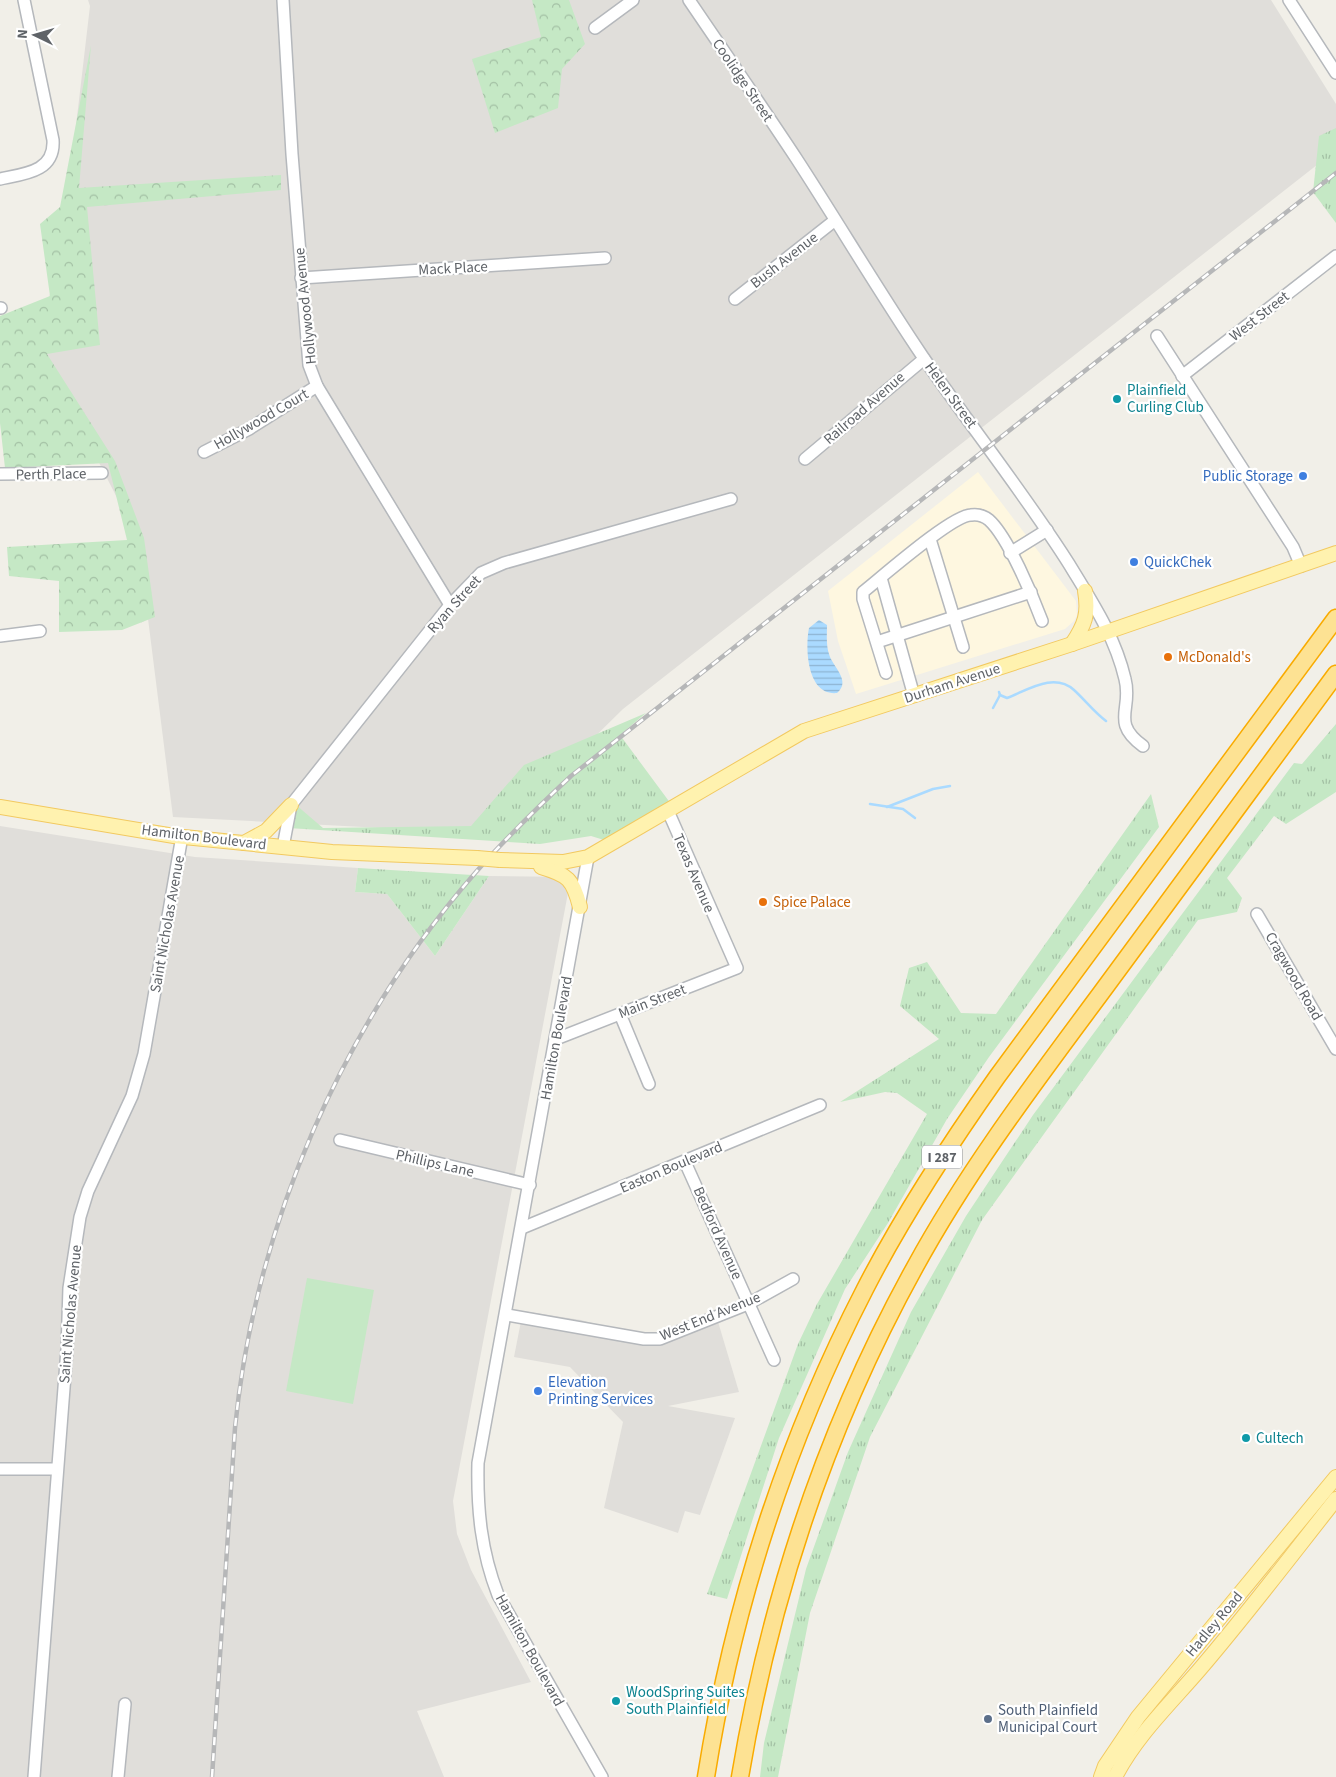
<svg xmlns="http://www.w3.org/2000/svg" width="1336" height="1777" font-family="'Source Sans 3',sans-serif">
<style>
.commercial{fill:#fef7e0}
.industrial{fill:#e0deda}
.grass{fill:url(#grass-tufts)}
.forest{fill:url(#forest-crowns)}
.pitch{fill:#c5e8c5}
.water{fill:url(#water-rules)}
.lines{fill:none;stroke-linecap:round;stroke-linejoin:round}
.stream{stroke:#aadaff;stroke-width:2.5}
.minor-casing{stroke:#b5b8bc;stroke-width:14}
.major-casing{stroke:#f2c960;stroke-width:16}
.highway-casing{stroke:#f9ab00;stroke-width:19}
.minor{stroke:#fff;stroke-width:11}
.major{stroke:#fff2af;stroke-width:14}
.highway{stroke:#fde293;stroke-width:16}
.rail-casing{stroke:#b6b7b8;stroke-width:4.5}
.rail{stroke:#fff;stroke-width:2.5;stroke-dasharray:8;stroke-linecap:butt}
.major-bridge-casing{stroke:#f2c960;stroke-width:16;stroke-linecap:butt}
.major-bridge{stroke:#fff2af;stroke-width:14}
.culture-dot{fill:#0f9aa8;stroke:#fff;stroke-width:2}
.shop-dot{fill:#3f7fe0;stroke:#fff;stroke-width:2}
.food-dot{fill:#e8710a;stroke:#fff;stroke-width:2}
.service-dot{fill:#5c6f8a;stroke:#fff;stroke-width:2}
.labels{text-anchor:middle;stroke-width:4.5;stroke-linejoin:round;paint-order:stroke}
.shield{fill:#fff;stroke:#8f9295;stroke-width:1}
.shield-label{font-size:14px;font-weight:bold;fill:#5f6368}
.street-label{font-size:15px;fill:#5f6368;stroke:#fff}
.culture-label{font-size:15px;fill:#0d838f;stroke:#fff;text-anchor:start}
.shop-label{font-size:15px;fill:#366cbe;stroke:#fff;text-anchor:start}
.food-label{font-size:15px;fill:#c56008;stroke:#fff;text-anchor:start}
.service-label{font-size:15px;fill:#4e5e75;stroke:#fff;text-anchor:start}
</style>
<defs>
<pattern id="grass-tufts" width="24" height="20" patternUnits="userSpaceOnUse" patternTransform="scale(1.25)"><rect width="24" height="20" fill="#c5e8c5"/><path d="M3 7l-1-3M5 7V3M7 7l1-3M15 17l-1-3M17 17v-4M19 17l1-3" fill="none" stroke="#a3c0a4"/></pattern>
<pattern id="forest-crowns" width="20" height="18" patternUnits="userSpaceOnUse" patternTransform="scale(1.25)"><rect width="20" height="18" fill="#c5e8c5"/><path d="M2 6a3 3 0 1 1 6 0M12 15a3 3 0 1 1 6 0" fill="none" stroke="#a3c0a4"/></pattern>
<pattern id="water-rules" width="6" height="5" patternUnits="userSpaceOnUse" patternTransform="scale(1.25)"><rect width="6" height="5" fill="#aadaff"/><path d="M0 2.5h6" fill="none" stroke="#8eb4d2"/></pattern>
</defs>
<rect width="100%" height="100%" fill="#f1efe8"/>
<polygon class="commercial" points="978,472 1076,601 1077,615 1074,621 1065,629 856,694 838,641 828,591"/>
<g class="industrial">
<polygon points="88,0 1271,0 1336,104 1336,150 623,709 496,834 173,817 144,587 136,535 39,345 64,228 90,6"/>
<polygon points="0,826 195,857 358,868 355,892 387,894 435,956 489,876 571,877 453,1501 457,1534 471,1570 531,1682 417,1711 444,1777 0,1777"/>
<polygon points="523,1311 581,1320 643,1337 716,1315 739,1392 668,1406 735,1418 700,1515 685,1511 678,1533 604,1508 623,1422 570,1367 514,1357"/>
</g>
<g class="grass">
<polygon points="1336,128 1336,223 1313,192 1319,136"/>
<polygon points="646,713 620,735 671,804 604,840 591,836 540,844 288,828 295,804 323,828 471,826 524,765"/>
<polygon points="1336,724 1336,792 1286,824 1274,816 1227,878 1242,898 1237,912 1198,920 982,1220 870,1437 810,1613 778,1777 760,1777 764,1743 806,1569 848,1452 911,1312 966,1216 1033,1115 1294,763 1302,764"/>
<polygon points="1151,794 1159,827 989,1057 947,1119 888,1223 845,1289 779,1438 727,1599 707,1594 798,1344 817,1304 927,1114 897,1093 885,1092 840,1102 939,1039 900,1006 909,968 927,962 961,1013 996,1014"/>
<polygon points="358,868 489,876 435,956 387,894 355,892"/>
</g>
<g class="forest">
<polygon points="532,0 569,0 585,44 562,69 558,108 495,133 472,59 541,37"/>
<polygon points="91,45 79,188 281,175 281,190 87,207 100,345 47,354 115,461 144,538 155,617 122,630 59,632 59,581 9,576 7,547 127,540 108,463 5,468 0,423 0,316 50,296 40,224 60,207"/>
</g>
<polygon class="pitch" points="307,1278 374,1290 353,1404 286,1391"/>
<path class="water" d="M819 620 827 625C827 634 826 645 829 654 832 666 852 681 837 693 807 696 805 648 809 628Z"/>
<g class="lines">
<g class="stream">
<path d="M1000 695 1007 698C1028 690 1054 672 1074 690 1085 700 1094 712 1106 721"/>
<polyline points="993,708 1000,695 999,692"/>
<polyline points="870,804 903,809 915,818"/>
<polyline points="887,807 933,789 950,786"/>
</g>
<g class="minor-casing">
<g id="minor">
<polyline points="283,0 292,154 309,365 317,386 450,605"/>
<path d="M689 0C725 53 761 105 796 158 839 224 879 292 923 357 971 427 1024 493 1069 564 1092 602 1115 636 1125 679 1133 709 1110 722 1143 746"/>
<polyline points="1289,0 1336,73"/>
<polyline points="595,28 633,0"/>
<path d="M0 179C24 174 55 172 53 140L24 0"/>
<polyline points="301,278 605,258"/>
<polyline points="735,299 834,221"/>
<polyline points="0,308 1,308"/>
<polyline points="1157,336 1293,547 1301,566"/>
<polyline points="1182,376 1336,256"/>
<polyline points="204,452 249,429 317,386"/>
<polyline points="805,459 924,359"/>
<polyline points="0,474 102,473"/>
<polyline points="930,539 963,647"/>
<polyline points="1010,553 1047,530"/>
<polyline points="881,578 914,696"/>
<polyline points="0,636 40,631"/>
<polyline points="877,642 1031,592"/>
<path d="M886 673 863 599V592C882 577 952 515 971 515 977 514 984 516 989 520 1008 537 1033 597 1042 621"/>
<polyline points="283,847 291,805 450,605 481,573 504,563 731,499"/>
<path d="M588 857 478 1463C477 1510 481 1551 498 1595L602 1777"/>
<polyline points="1257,914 1336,1049"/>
<polyline points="620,1014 649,1084"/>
<polyline points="556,1039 737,968 668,811"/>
<polyline points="340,1140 530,1185"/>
<polyline points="685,1162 774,1360"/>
<polyline points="522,1228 820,1105"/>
<polyline points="507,1315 644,1339 660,1339 748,1304 793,1279"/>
<polyline points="0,1469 57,1469"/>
<polyline points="34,1777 67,1349 69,1288 80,1217 88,1191 132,1096 144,1054 182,836"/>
<polyline points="118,1777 125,1704"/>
</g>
</g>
<g class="major-casing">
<g id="major">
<path d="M1072 644C1085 625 1089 613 1085 591"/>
<polyline points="0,807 174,836 332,852 477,858"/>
<polyline points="244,843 266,831 291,805"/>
<polyline points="500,860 563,862 588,857 804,731 1072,644 1336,553"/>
<path d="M541 867C568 875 573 879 580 907"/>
<polyline points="1101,1777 1105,1766 1138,1717 1336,1477"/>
<path d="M1115 1777C1136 1736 1170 1704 1200 1669 1247 1614 1291 1556 1336 1499"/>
</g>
</g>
<g class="highway-casing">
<g id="highway">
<path d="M706 1777C733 1607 786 1442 865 1289 903 1215 949 1145 997 1077L1336 618"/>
<path d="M740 1777C770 1598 827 1426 915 1267 968 1170 1035 1082 1101 993 1179 886 1258 780 1336 674"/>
</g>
</g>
<use href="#minor" class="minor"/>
<use href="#major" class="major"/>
<use href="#highway" class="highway"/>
<g class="rail-casing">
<path id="rail" d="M212 1777 235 1428C255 1226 342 1025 476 872 506 838 538 807 571 776L1336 173"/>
</g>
<use href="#rail" class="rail"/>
<g class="major-bridge-casing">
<polyline id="major-bridge" points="477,858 500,860"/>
</g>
<use href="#major-bridge" class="major-bridge"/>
</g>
<g class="culture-dot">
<circle cx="1117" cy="399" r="5"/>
<circle cx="1246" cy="1438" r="5"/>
<circle cx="616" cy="1701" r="5"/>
</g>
<g class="shop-dot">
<circle cx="1303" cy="476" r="5"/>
<circle cx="1134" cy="562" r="5"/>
<circle cx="538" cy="1391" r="5"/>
</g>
<g class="food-dot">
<circle cx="1168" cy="657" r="5"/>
<circle cx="763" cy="902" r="5"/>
</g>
<circle class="service-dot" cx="988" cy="1719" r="5"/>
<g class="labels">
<rect class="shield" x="922" y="1145.5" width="40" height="23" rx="4"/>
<g class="shield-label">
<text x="942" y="1162">I 287</text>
</g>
<g class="street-label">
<text transform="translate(743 80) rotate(56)" y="5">Coolidge Street</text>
<text transform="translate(784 260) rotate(-38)" y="5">Bush Avenue</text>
<text transform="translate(453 268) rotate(-3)" y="5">Mack Place</text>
<text transform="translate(305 306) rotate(-96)" y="5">Hollywood Avenue</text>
<text transform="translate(1259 316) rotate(-38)" y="5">West Street</text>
<text transform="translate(951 395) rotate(54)" y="5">Helen Street</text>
<text transform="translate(864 408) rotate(-41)" y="5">Railroad Avenue</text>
<text transform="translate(261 419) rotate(-30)" y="5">Hollywood Court</text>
<text transform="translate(51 474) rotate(-1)" y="5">Perth Place</text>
<text transform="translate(454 604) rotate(-48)" y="5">Ryan Street</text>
<text transform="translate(952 683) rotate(-18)" y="5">Durham Avenue</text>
<text transform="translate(204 837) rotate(7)" y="5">Hamilton Boulevard</text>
<text transform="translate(694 873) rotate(67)" y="5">Texas Avenue</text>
<text transform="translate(167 924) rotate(-80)" y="5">Saint Nicholas Avenue</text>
<text transform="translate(1294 976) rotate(60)" y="5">Cragwood Road</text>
<text transform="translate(652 1001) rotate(-21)" y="5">Main Street</text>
<text transform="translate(556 1038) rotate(-80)" y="5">Hamilton Boulevard</text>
<text transform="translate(435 1163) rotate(13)" y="5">Phillips Lane</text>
<text transform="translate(671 1167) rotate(-23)" y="5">Easton Boulevard</text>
<text transform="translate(718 1233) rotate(66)" y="5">Bedford Avenue</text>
<text transform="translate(70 1314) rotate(-85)" y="5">Saint Nicholas Avenue</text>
<text transform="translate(710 1316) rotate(-22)" y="5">West End Avenue</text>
<text transform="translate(1214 1624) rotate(-50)" y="5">Hadley Road</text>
<text transform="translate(530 1650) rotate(61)" y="5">Hamilton Boulevard</text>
</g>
<g class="culture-label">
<text x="1127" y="395">Plainfield<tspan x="1127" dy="17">Curling Club</tspan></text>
<text x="1256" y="1443">Cultech</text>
<text x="626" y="1697">WoodSpring Suites<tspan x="626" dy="17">South Plainfield</tspan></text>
</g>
<g class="shop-label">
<text x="1293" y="481" text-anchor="end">Public Storage</text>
<text x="1144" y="567">QuickChek</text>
<text x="548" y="1387">Elevation<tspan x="548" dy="17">Printing Services</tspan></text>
</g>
<g class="food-label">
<text x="1178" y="662">McDonald's</text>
<text x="773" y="907">Spice Palace</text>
</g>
<g class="service-label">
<text x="998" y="1715">South Plainfield<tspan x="998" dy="17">Municipal Court</tspan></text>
</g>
</g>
<g transform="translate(35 35) rotate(275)" stroke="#ffffff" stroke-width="4" paint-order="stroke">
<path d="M0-4L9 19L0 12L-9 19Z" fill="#5f6368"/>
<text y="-8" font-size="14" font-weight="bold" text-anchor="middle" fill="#5f6368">N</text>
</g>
</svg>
